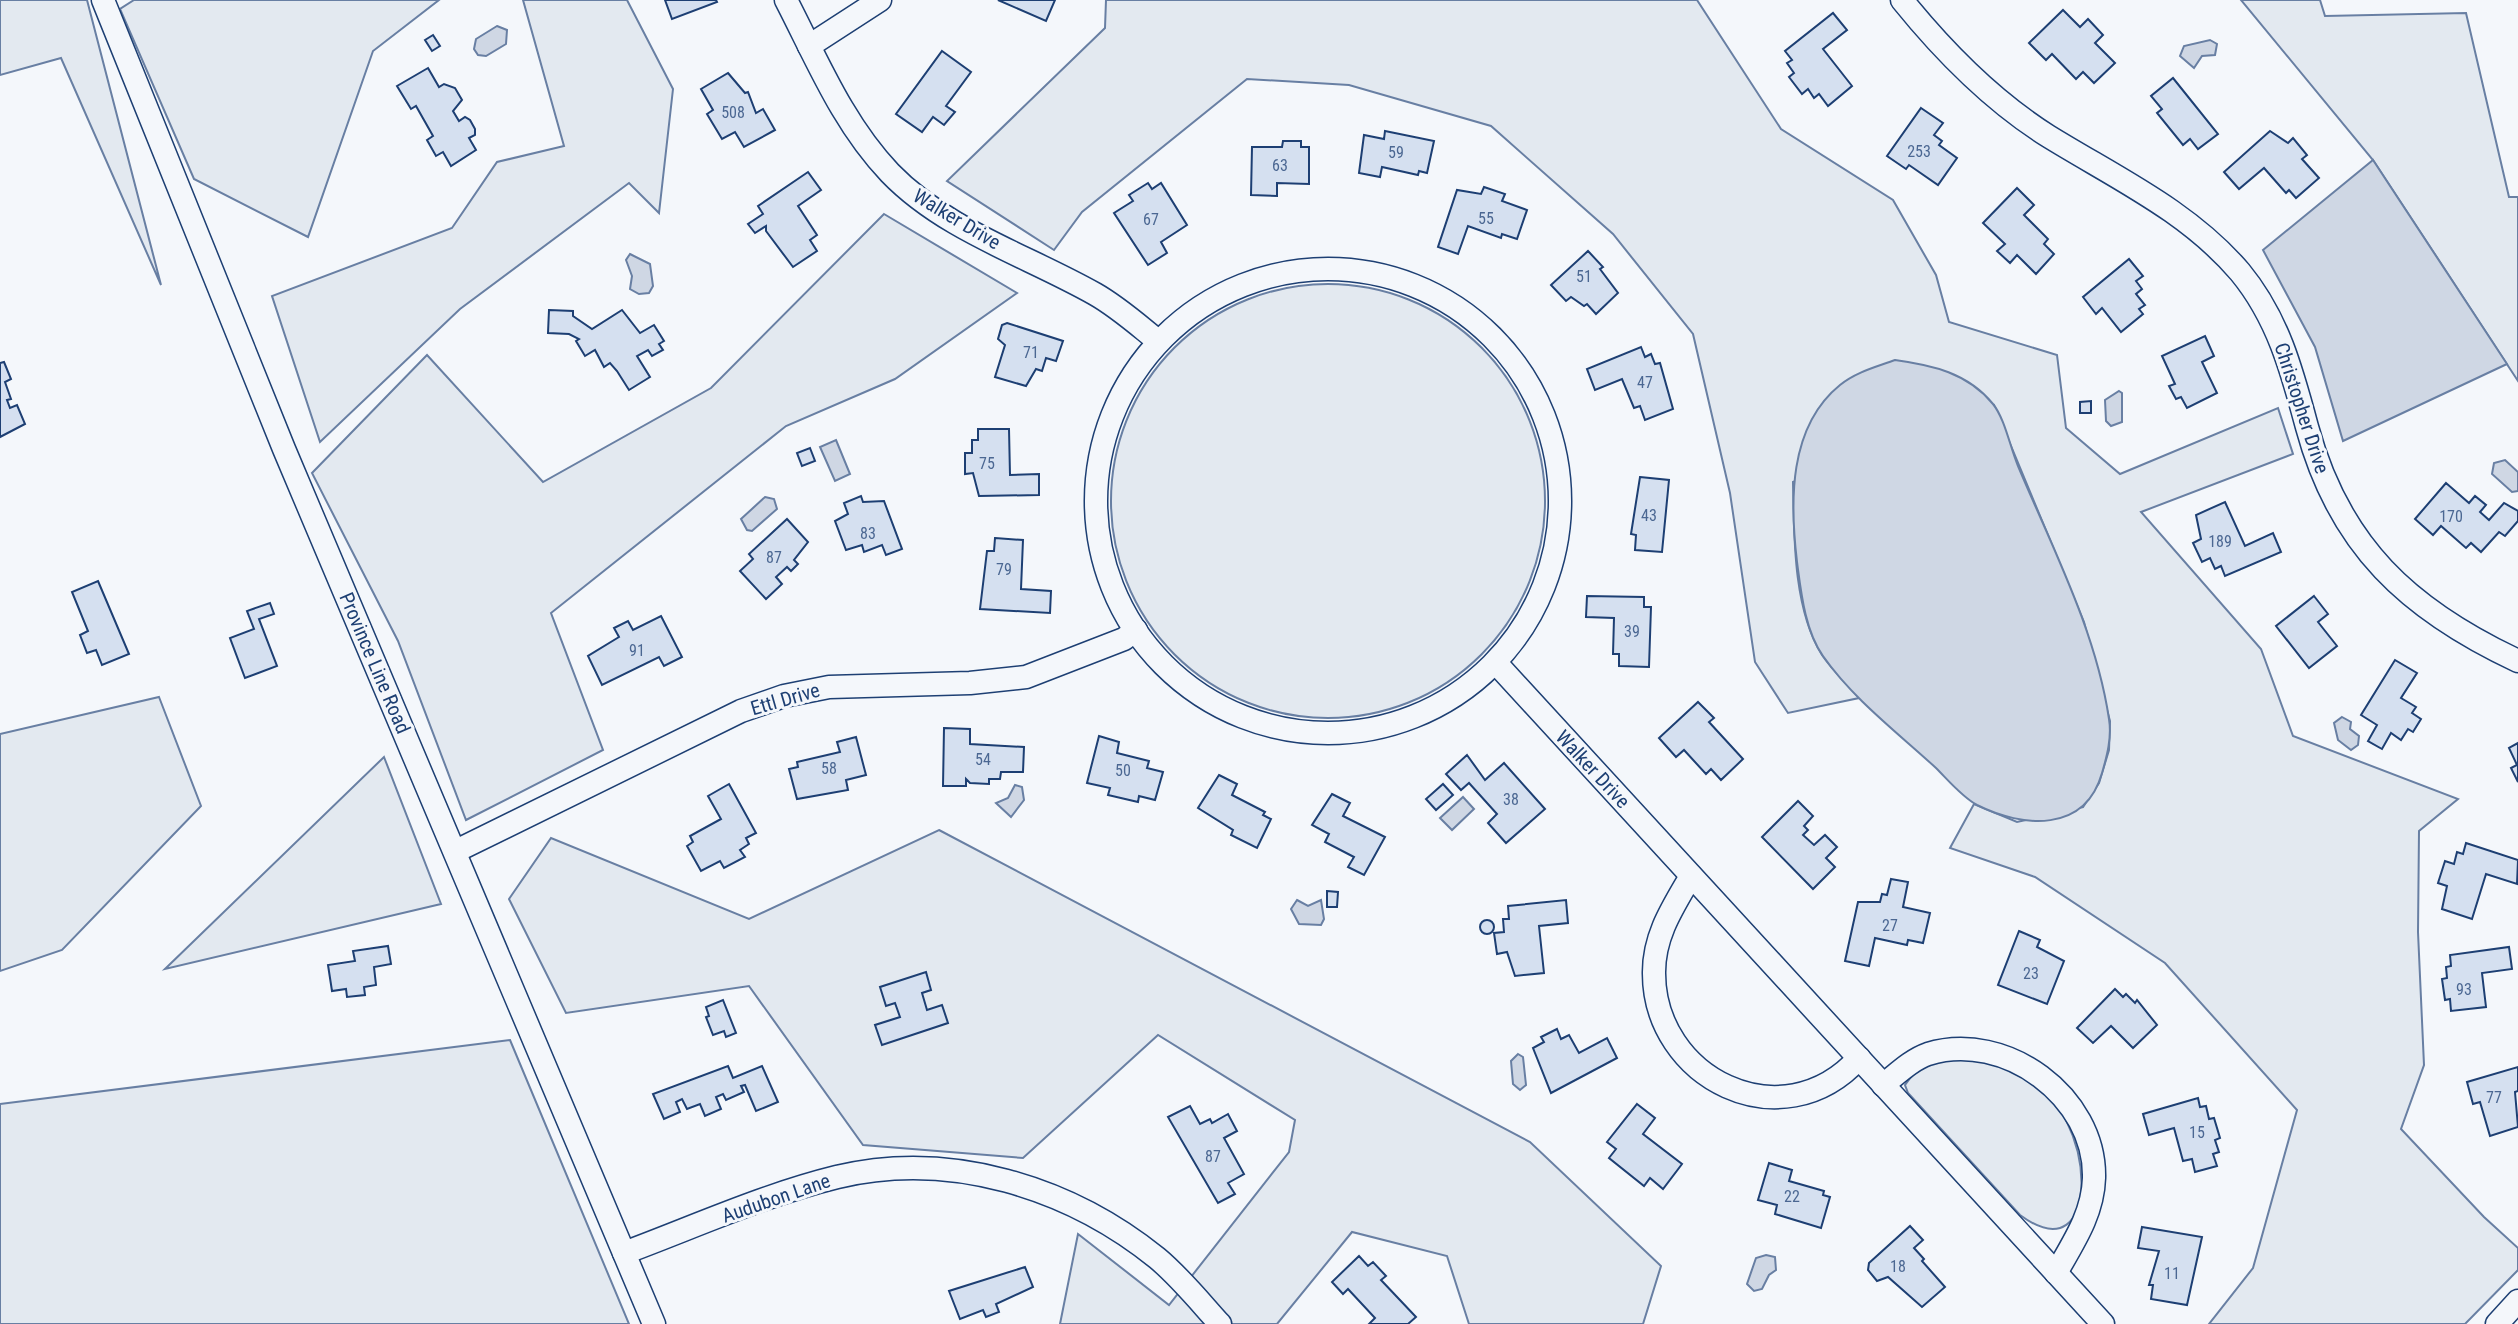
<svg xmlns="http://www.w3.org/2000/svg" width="2518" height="1324" font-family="'Roboto Condensed',sans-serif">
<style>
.green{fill:#e3e9f0;stroke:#687fa3;stroke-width:2}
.water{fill:#cfd7e4;stroke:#687fa3;stroke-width:2}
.building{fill:#d5e0f0;stroke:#1d3f73;stroke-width:2}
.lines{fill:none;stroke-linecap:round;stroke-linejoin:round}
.minor-casing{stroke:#1d3f73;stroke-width:25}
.minor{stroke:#f4f7fb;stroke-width:22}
.labels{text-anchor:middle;stroke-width:6;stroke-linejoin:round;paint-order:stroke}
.number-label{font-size:16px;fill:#4b6792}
.street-label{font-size:20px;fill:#1d3f73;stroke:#f4f7fb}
</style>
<rect width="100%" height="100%" fill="#f4f7fb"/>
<g class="green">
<polygon points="0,0 87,0 161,285 61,58 0,75"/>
<polygon points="134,0 439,0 373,51 308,237 194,179 120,9"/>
<polygon points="523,0 627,0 673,89 659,213 629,183 460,309 320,442 272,296 452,228 497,162 564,146"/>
<path d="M1106 0H1697L1781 129 1893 200 1936 275 1949 322 2057 355 2066 428 2120 474 2278 408 2293 454 2141 512 2261 649 2293 736 2458 799 2419 831 2418 932 2424 1065 2401 1129 2484 1217 2518 1248V1270L2465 1324H2209L2253 1268 2297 1110 2165 963 2035 877 1950 848 1974 804 2017 822 2083 807 2099 783 2109 750 2110 721 2084 622 1994 405 1793 482C1794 535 1793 609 1822 655 1832 670 1847 684 1859 698L1788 713 1755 662 1730 493 1693 334 1613 234 1491 126 1349 85 1247 79 1082 212 1054 250 947 181 1105 28Z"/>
<polygon points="2241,0 2320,0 2325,16 2466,13 2509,197 2518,197 2518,381 2373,160"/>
<polygon points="884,214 1017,293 895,379 786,426 551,613 603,750 466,820 398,641 312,473 427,355 543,482 711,388"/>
<circle cx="1328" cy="501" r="217"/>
<polygon points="159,697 201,806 62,950 0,971 0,734"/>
<polygon points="384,757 441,904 165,969"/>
<polygon points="939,830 1530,1142 1661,1266 1643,1324 1469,1324 1447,1256 1352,1232 1277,1324 1060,1324 1078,1234 1169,1305 1289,1152 1295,1120 1158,1035 1023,1158 863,1145 749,986 566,1013 509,899 551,838 749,919"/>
<polygon points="510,1040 629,1324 0,1324 0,1104"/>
<path d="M1957 1055C1978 1061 2004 1064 2023 1073 2099 1113 2104 1277 2020 1215L1908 1093 1905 1085C1918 1065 1934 1059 1957 1055Z"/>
</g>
<g class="water">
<polygon points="497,26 507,30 506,44 486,56 478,55 474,49 476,39"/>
<polygon points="2210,40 2217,44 2215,55 2202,56 2194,68 2180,56 2184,46"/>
<polygon points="2373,160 2507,364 2343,441 2315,347 2263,250"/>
<polygon points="630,254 650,264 653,286 649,293 639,294 630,289 632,276 626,260"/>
<path d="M1895 360C1932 365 1968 373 1993 404 2005 419 2010 447 2018 466 2052 547 2096 631 2109 719 2112 737 2107 756 2102 773 2085 833 2023 828 1977 805 1962 797 1948 780 1936 768 1898 733 1853 699 1823 656 1805 631 1801 592 1797 562 1790 503 1788 427 1840 385 1856 372 1876 367 1895 360Z"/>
<polygon points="2119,391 2122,393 2122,422 2111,426 2106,421 2105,400"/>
<polygon points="836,440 850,474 835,481 820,447"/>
<polygon points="2505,460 2518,472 2518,491 2512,492 2492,474 2494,463"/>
<polygon points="765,497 774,499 777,509 752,531 747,530 741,519"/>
<polygon points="2342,717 2351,722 2350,729 2359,736 2358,745 2351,750 2338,740 2334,723"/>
<polygon points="1015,785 1022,787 1024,800 1011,817 996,803 1008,798"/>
<polygon points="1463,797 1474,809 1452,830 1440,818"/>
<polygon points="1297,900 1308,906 1321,900 1324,919 1321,925 1299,924 1291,909"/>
<polygon points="1518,1054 1523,1057 1526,1085 1520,1090 1513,1084 1511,1061"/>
<polygon points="1766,1255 1775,1257 1776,1270 1769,1275 1762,1289 1754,1291 1747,1284 1756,1258"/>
</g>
<g class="building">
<polygon points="665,0 716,0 717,2 672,19"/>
<polygon points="998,0 1055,0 1046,21"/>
<polygon points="2063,10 2080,27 2088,19 2103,35 2095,43 2115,63 2094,83 2083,72 2076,79 2052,54 2046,60 2029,43"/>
<polygon points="1833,13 1847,30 1823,49 1852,86 1828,106 1819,94 1814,98 1808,89 1802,94 1789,77 1794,73 1787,63 1792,60 1785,51"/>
<polygon points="433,35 440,46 432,51 425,40"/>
<polygon points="942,51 971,72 946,106 955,112 944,125 933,117 922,132 896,114"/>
<polygon points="428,68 439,87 444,84 455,88 462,100 453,111 459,121 465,117 470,120 475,129 475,135 469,138 476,150 451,166 443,152 436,156 427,140 433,136 416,106 411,109 397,86"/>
<polygon points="728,73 745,93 748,92 756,113 763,109 775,130 744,147 735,132 722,139 707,114 713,110 701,89"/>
<polygon points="2173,78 2218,134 2198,149 2190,139 2183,145 2157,113 2162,109 2151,96"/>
<polygon points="1921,108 1943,123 1934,135 1942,141 1939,145 1957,158 1938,185 1909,165 1906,169 1887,156"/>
<polygon points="1385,131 1434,141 1427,173 1419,171 1418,175 1382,167 1380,177 1359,173 1364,135 1384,139"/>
<polygon points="2270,131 2288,143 2293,138 2307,155 2302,159 2319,178 2296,198 2289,190 2286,193 2264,168 2239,189 2224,172"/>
<polygon points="1283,141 1301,141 1301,147 1309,147 1309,184 1277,183 1277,196 1251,195 1252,147 1282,147"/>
<polygon points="808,172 821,190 798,206 817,235 810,240 817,251 793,267 766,231 766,226 755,233 748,224 763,214 758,206"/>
<polygon points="1148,183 1152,189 1161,183 1187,225 1161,242 1167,253 1148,265 1114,213 1133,201 1129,195"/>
<polygon points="1484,187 1505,194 1502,201 1527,210 1517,239 1502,234 1501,238 1468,226 1458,254 1438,247 1457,190 1481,194"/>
<polygon points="2017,188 2034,205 2024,215 2048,239 2044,244 2054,254 2036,274 2017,255 2010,263 1997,251 2005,244 1983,223"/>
<polygon points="1588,251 1603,267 1600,269 1618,293 1596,314 1587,304 1584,306 1571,297 1566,301 1551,285"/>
<polygon points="2129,259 2143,276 2136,281 2142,289 2136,294 2145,305 2139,309 2143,314 2121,332 2102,308 2096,314 2083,297"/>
<polygon points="549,310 573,311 573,316 592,329 622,310 640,333 654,325 664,341 659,344 663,350 652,356 648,350 637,356 650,377 629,390 617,371 610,363 604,367 595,350 585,356 576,341 579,339 569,334 548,333"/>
<polygon points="1007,323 1063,341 1056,361 1046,358 1042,371 1036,369 1026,386 995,377 1005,345 998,339 1002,325"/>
<polygon points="2205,336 2214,356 2202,362 2217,393 2187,408 2181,397 2176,399 2169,386 2175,384 2162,356"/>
<polygon points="1641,347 1645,357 1651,354 1655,364 1660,363 1673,409 1645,420 1640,406 1634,408 1622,379 1595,390 1587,369"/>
<polygon points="4,362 11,379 5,382 11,399 7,400 10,408 17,405 25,424 0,437 0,363"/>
<polygon points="2091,401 2091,413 2080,413 2080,402"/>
<polygon points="978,429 1009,429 1010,475 1039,474 1039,495 979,496 973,473 965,474 965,453 972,453 972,440 978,440"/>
<polygon points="810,448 815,461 802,466 797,453"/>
<polygon points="1640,477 1669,480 1662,552 1635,550 1636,535 1631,534"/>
<polygon points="2446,483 2469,503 2475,496 2486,505 2480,512 2489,520 2504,503 2518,511 2518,521 2505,536 2499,532 2481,552 2471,543 2466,548 2441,526 2433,535 2415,519"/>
<polygon points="861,496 863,502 884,501 902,549 886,555 882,545 864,552 862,545 846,550 835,521 848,514 844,503"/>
<polygon points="2225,502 2245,546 2273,533 2281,552 2225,576 2221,566 2215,569 2210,558 2202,562 2193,543 2201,539 2196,515"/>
<polygon points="787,519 808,542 794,560 798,564 791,571 787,567 776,577 782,584 766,599 740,571 753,559 749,554"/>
<polygon points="995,538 1023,540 1021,589 1051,591 1050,613 980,609 987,551 994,551"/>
<polygon points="98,581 129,654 102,665 96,650 87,653 80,635 88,631 72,592"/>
<polygon points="1587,596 1644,597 1644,607 1651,607 1649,667 1619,666 1619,654 1613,654 1614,618 1586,617"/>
<polygon points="2314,596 2328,614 2318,622 2337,646 2309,668 2276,626"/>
<polygon points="270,603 274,614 259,619 277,666 245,678 230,638 254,629 247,611"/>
<polygon points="661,616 682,657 664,666 659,657 602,685 588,656 619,637 614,628 628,621 633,630"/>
<polygon points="2395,660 2417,673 2401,698 2416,707 2412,713 2421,719 2413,732 2408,729 2401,740 2391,733 2382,749 2368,741 2377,725 2361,715"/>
<polygon points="1698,702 1714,718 1709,722 1743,759 1721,780 1711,769 1706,774 1684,750 1676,757 1659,738"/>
<polygon points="944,728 970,729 970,744 1024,747 1023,772 1001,772 1000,779 989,779 989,784 970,783 966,779 966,786 943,786"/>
<polygon points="1099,736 1119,742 1117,753 1149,761 1147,768 1163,772 1155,800 1139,796 1138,802 1108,795 1110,788 1087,783"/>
<polygon points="856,737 866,775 846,780 848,790 797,799 789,769 798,767 797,762 840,752 837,742"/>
<polygon points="2518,743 2518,782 2511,768 2517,765 2509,748"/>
<polygon points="1467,755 1485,780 1504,763 1545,809 1506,843 1488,823 1497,814 1469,783 1461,790 1446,774"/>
<polygon points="1219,775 1237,784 1232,795 1265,812 1263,815 1271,819 1257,848 1231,835 1233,830 1198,808"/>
<polygon points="729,784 756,833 746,838 749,844 740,850 745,857 724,868 720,861 701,871 687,846 693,842 690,836 721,819 708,796"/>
<polygon points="1443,784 1453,795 1436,810 1426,799"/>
<polygon points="1332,794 1350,803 1343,816 1385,837 1364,875 1348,867 1354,857 1325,842 1329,834 1312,825"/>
<polygon points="1798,801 1813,816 1804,826 1808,830 1803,835 1814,845 1825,835 1837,847 1826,858 1835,867 1813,889 1762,837"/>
<polygon points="2466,843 2518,860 2517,884 2486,874 2472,919 2442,909 2447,886 2438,883 2445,861 2454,864 2457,852 2463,854"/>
<polygon points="1891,879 1908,882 1903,907 1930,913 1923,943 1908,940 1907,945 1875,938 1869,966 1845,961 1858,902 1880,902 1882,894 1887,895"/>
<polygon points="1327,891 1338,892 1337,907 1327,907"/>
<polygon points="1566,900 1568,923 1539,926 1544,973 1515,976 1507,952 1497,954 1494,933 1504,932 1503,919 1509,919 1508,906"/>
<circle cx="1487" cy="927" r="7"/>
<polygon points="2019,931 2040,940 2037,947 2064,961 2047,1004 1998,985"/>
<polygon points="388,946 391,964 374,967 376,985 364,987 365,995 347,997 346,989 332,991 328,965 355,961 353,951"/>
<polygon points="2509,947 2512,969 2482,973 2486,1007 2451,1011 2450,999 2445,1000 2442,979 2447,978 2446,967 2451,966 2450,955"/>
<polygon points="926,972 931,990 922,993 927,1010 942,1005 948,1023 882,1045 875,1025 900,1017 895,1003 886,1006 880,987"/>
<polygon points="2115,989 2123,997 2126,994 2135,1003 2137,1000 2157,1025 2133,1048 2111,1026 2093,1043 2077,1028"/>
<polygon points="723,1000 736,1033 726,1037 724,1031 713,1035 706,1017 709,1016 706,1007"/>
<polygon points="1557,1029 1561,1039 1569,1035 1579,1053 1607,1038 1617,1058 1551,1093 1533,1048 1544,1042 1541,1037"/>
<polygon points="728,1066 733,1078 762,1066 778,1102 756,1111 745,1085 741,1086 744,1092 726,1100 723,1094 716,1097 721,1109 705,1116 700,1104 687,1109 682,1099 676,1102 680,1112 664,1119 653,1094"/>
<polygon points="2518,1067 2518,1091 2515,1092 2518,1127 2490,1136 2480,1102 2473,1104 2467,1082"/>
<polygon points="2198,1098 2200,1107 2206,1106 2209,1119 2214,1118 2220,1138 2215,1140 2219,1152 2213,1154 2217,1166 2195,1172 2192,1159 2183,1161 2174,1128 2149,1135 2143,1114"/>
<polygon points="1637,1104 1655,1118 1643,1134 1682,1164 1663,1189 1650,1178 1644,1186 1609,1158 1616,1149 1607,1142"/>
<polygon points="1190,1106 1200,1124 1210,1119 1212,1123 1228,1114 1237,1131 1224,1138 1244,1174 1228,1183 1235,1194 1218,1203 1168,1117"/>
<polygon points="1769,1163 1792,1170 1789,1181 1824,1191 1823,1195 1830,1197 1821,1228 1775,1214 1777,1205 1758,1200"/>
<polygon points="1910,1226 1923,1240 1914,1248 1924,1259 1922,1261 1945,1287 1922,1307 1888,1277 1877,1281 1868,1270 1869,1263"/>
<polygon points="2142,1227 2202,1237 2187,1305 2151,1299 2153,1285 2149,1285 2159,1251 2138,1248"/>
<polygon points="1359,1256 1368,1266 1373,1262 1386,1276 1381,1280 1416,1317 1408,1324 1369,1324 1375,1318 1348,1289 1343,1294 1332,1282"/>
<polygon points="1025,1267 1033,1287 996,1304 999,1312 986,1317 983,1310 960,1319 949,1291"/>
</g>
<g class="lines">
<g class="minor-casing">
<g id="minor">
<polyline points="103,0 284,449 654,1324"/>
<path d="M786 0C817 60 843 124 890 173 945 230 1026 255 1095 294 1118 307 1138 325 1158 341"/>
<path d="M1902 0C1944 52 1991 100 2048 136 2116 178 2188 211 2240 272 2278 318 2292 371 2307 427 2339 546 2409 610 2518 661"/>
<polyline points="809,46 880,0"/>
<circle cx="1328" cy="501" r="232"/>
<polyline points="1496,663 2103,1324"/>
<polyline points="456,851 741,711 784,696 829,687 970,683 1026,677 1124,639 1136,630"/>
<path d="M1691 876C1673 907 1654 935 1654 972 1653 1078 1782 1143 1859 1058"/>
<path d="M1883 1085C1897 1074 1911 1060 1928 1054 2005 1030 2096 1097 2094 1178 2093 1214 2073 1243 2056 1273"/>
<path d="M624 1253C694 1227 764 1195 837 1177 950 1150 1069 1187 1157 1258 1180 1277 1200 1302 1220 1324"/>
<polyline points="2497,1324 2518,1301"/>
</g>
</g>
<use href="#minor" class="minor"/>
</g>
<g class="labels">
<g class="number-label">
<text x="733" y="118">508</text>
<text x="1919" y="157">253</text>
<text x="1396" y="158">59</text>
<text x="1280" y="171">63</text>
<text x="1486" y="224">55</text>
<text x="1151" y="225">67</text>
<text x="1584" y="282">51</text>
<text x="1031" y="358">71</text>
<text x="1645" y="388">47</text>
<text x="987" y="469">75</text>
<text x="1649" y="521">43</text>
<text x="2451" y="522">170</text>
<text x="868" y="539">83</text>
<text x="2220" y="547">189</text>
<text x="774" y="563">87</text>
<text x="1004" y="575">79</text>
<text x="1632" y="637">39</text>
<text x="637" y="656">91</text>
<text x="983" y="765">54</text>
<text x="829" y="774">58</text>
<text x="1123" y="776">50</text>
<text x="1511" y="805">38</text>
<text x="1890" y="931">27</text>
<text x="2031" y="979">23</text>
<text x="2464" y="995">93</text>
<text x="2494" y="1103">77</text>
<text x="2197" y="1138">15</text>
<text x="1213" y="1162">87</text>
<text x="1792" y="1202">22</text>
<text x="1898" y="1272">18</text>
<text x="2172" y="1279">11</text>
</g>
<g class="street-label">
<text transform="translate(957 219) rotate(31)" y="7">Walker Drive</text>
<text transform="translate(2302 408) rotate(72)" y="7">Christopher Drive</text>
<text transform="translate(375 663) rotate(67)" y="7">Province Line Road</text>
<text transform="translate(785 699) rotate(-16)" y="7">Ettl Drive</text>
<text transform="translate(1593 769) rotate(47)" y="7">Walker Drive</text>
<text transform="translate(776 1198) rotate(-19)" y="7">Audubon Lane</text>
</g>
</g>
</svg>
